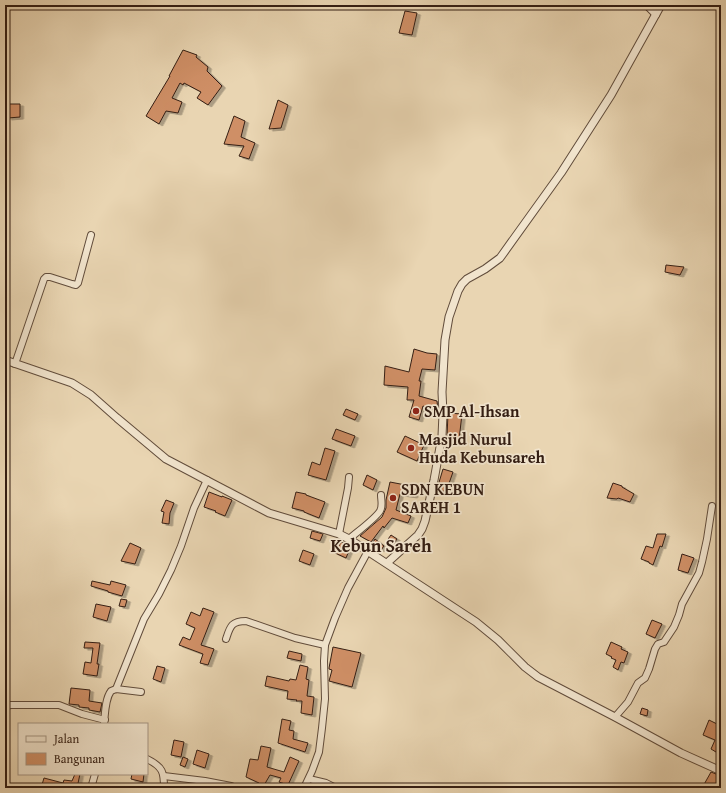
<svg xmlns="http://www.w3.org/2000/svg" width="726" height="793" font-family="'Gentium Book Plus',serif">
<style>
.building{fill:#cf8f66;stroke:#341e13;filter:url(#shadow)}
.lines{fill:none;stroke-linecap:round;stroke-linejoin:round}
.minor-casing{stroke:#614c3b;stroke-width:8}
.tertiary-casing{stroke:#614c3b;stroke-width:9}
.minor{stroke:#f1e4cd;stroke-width:6}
.tertiary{stroke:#f1e4cd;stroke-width:7}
.poi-dot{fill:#8f2418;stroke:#f1e4cd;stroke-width:1.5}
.labels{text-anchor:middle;stroke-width:3.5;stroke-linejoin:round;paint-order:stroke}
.poi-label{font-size:16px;font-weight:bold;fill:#341e13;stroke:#f1e4cd;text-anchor:start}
.quarter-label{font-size:18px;font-weight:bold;fill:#341e13;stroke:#f1e4cd}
</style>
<defs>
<filter id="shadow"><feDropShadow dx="3.5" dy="2" stdDeviation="0" flood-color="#0004"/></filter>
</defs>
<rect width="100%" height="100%" fill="#e9d5b2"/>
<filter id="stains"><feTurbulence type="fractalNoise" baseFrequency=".005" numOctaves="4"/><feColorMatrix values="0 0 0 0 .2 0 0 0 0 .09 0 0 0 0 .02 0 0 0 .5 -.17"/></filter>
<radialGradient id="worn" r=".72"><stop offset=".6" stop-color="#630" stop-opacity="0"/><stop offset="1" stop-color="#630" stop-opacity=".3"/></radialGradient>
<g class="building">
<polygon points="405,11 417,13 412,35 399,33"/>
<polygon points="183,50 197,55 196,57 208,67 207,71 222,86 208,105 197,98 201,92 184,83 183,85 180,83 172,98 182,102 178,113 166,111 159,124 146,116 170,76 169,76"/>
<polygon points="278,100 288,105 281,128 269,129"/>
<polygon points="8,104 20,104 20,117 8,118"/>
<polygon points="234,116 245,121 241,137 255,143 249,159 239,156 244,146 224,144"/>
<polygon points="666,265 684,267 680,275 665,272"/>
<polygon points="414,349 427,353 437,354 435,370 422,369 419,381 421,381 419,396 437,401 438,411 423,406 419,420 409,417 414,400 407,400 408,387 384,385 385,366 409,372"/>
<polygon points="346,409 358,414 355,420 343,415"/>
<polygon points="448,413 462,414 459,440 447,437"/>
<polygon points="336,429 355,436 351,446 332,439"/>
<polygon points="405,436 424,445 417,461 397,452"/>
<polygon points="325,448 335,451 326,480 308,475 312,462 320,465"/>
<polygon points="443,469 453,472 446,492 437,489"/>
<polygon points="367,475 377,480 373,490 363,485"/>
<polygon points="390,482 416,487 414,496 400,494 396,510 411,516 408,523 392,518 384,528 383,526 371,542 360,536 382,517 386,508 386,500"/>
<polygon points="613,483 622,486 622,487 634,494 630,502 618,498 617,499 607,498"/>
<polygon points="209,492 222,497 222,496 232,500 225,516 215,512 216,511 204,507"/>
<polygon points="296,492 306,494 306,495 325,502 319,518 304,512 304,511 292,508"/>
<polygon points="166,500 174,503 170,513 169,524 162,523 164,512 161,511"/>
<polygon points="312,531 323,534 320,541 310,538"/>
<polygon points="657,534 666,534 662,547 660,546 653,565 649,563 649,562 641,559 646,546 653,548"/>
<polygon points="391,535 397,539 392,546 386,542"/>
<polygon points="375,539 384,546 381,550 372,544"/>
<polygon points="341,542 351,546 346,558 335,553"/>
<polygon points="130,543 141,548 135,564 121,561"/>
<polygon points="303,550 314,554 310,565 299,561"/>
<polygon points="682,554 694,558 688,573 678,570"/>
<polygon points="92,581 110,585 111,581 126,585 122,596 108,592 108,591 91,586"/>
<polygon points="121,599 127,600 125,607 119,606"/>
<polygon points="96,604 111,607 107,621 93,617"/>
<polygon points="203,608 214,612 201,645 214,649 208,665 200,663 203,654 179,645 183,637 190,640 195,628 186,624 191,612 200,616"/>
<polygon points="652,620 662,624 655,638 646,634"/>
<polygon points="85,642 100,643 97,664 99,664 97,676 83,674 85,662 91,663 93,648 84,648"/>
<polygon points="611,642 622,647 621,649 628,652 624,663 621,662 618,670 613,667 616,660 611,658 612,657 606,654"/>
<polygon points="333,647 361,653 352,687 329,681 332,670 329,669 329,668"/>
<polygon points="289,651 302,654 301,661 287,658"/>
<polygon points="300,665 308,667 306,679 309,680 307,696 314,697 312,715 301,713 302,701 296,701 297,700 287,699 288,691 265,686 267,676 289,681 290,679 296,680"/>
<polygon points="157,666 165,668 161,682 153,679"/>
<polygon points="71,688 90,690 89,701 102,703 100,712 89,710 89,708 79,707 79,705 69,704"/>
<polygon points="642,708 648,710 647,716 640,714"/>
<polygon points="282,719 291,721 289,730 294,731 293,739 308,743 305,752 278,743"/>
<polygon points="709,720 721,726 721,743 716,752 711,749 715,740 703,735"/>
<polygon points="174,740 184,742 181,757 171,755"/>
<polygon points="261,746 271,748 267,767 284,772 290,757 299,761 288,785 279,782 281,778 270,775 263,787 258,785 259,783 246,777 250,759 258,760"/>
<polygon points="197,750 209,754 205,768 193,764"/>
<polygon points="183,757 188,759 185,767 180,765"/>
<polygon points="711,772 721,776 721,785 720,788 702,788"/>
<polygon points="75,774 80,774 77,788 41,788 44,778 63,783 64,780 72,781"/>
<polygon points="132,774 144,774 143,782 131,779"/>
</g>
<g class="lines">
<g class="minor-casing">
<g id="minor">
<polyline points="646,5 656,15"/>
<polyline points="15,364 44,279 46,277 50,277 72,284 76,285 78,283 91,235"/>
<polyline points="339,534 348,488 349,477"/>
<path d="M349 539C357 532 375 519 380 511 383 506 381 500 381 495"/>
<path d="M226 639C230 627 231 621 246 621L295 638 325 645"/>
<polyline points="116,689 144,619 159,594 171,570 181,546 194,508 207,480"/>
<polyline points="5,706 11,705 59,705 82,714 105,720"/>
<polyline points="615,717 628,702 638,683 645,678 649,669 655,649 658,644 664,642 674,627 679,615 682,604 699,573 702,562 707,539 712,506"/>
<path d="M104 724C105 714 105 699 111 691L116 689 141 692"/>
<path d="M147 759C163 767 164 772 164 788"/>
<polyline points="164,776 205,781 231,786 236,788"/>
<polyline points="309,779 326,783 336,788"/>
<polyline points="91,788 95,774"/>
<polyline points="304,788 312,771 319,752 322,728 325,699 324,661 325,645 335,618 348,588 368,551"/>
</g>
</g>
<g class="tertiary-casing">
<g id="tertiary">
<polyline points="5,360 72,383 91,395 117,418 166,459 269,513 339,534 349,539 476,622 498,640 525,667 538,677 615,717 681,753 721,771"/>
<polyline points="387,563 418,535 422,529 425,521 434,480 442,436 443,414 442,392 445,340 449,317 458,291 462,284 467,279 485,269 500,258 561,173 611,95 661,5"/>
</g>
</g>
<use href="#minor" class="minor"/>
<use href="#tertiary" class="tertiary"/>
</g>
<g class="poi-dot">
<circle cx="416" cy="411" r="4"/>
<circle cx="411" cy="448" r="4"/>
<circle cx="393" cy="498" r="4"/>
</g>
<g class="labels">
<g class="poi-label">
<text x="424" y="417">SMP Al-Ihsan</text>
<text x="419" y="445">Masjid Nurul<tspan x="419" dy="18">Huda Kebunsareh</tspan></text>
<text x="401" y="495">SDN KEBUN<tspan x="401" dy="18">SAREH 1</tspan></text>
</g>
<g class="quarter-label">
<text x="381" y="552">Kebun Sareh</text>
</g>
</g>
<rect width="726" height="793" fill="none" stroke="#e9d5b2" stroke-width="20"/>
<rect x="6" y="6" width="714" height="781" fill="none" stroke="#341e13" stroke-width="2"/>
<rect x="10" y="10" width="706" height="773" fill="none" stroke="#341e13"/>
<rect x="18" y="723" width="130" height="52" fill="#f1e4cd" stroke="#a59583"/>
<rect x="26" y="736" width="20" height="6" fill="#f1e4cd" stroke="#a59583"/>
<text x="54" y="743" font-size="12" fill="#341e13">Jalan</text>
<rect x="26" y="753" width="20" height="12" fill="#cf8f66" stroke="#a59583"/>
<text x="54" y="763" font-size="12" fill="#341e13">Bangunan</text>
<rect width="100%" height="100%" filter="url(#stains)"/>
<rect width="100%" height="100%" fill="url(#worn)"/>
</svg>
